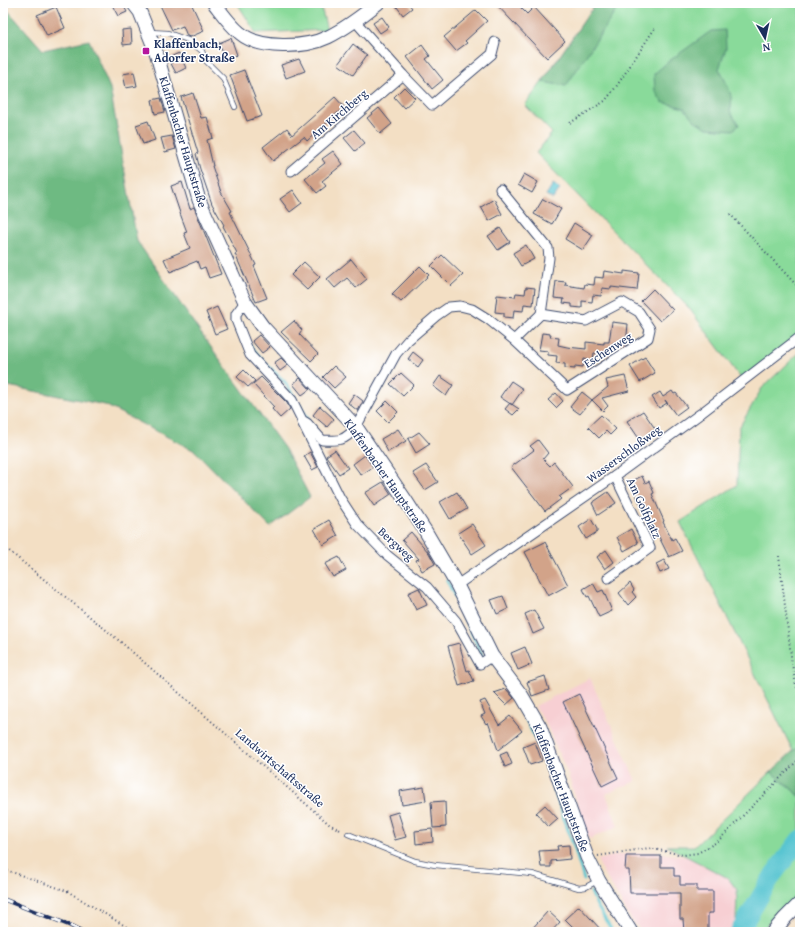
<svg xmlns="http://www.w3.org/2000/svg" width="803" height="935" font-family="'Gentium Book Plus',serif">
<style>
.built{fill:#f7cfd3}
.green{fill:#89da9a;stroke:#52847c}
.forest{fill:#6eba82;stroke:#447470}
.water{fill:#59c5d1;stroke:#3a7a98}
.lines{fill:none;stroke-linecap:round;stroke-linejoin:round}
.stream{stroke:#59c5d1;stroke-width:3}
.river{stroke:#59c5d1;stroke-width:18}
.building{fill:#d2a389}
.lane-casing{stroke:#3b496d;stroke-width:6}
.street-casing{stroke:#3b496d;stroke-width:11}
.secondary-casing{stroke:#3b496d;stroke-width:15}
.path{stroke:#3b496d;stroke-width:2;stroke-dasharray:1 3;stroke-linecap:butt}
.lane{stroke:#fff;stroke-width:4.5}
.street{stroke:#fff;stroke-width:9}
.secondary{stroke:#fff;stroke-width:13}
.rail-casing{stroke:#1b2f5e;stroke-width:4.5}
.rail{stroke:#fff;stroke-width:3;stroke-dasharray:9;stroke-linecap:butt}
.poi-dot{fill:#b5179e;stroke:#fff;stroke-width:1.5}
.labels{text-anchor:middle;stroke-width:3;stroke-linejoin:round;paint-order:stroke}
.poi-label{font-size:12px;font-weight:bold;fill:#1b2f5e;stroke:#fff;text-anchor:start}
.street-label{font-size:12px;fill:#1b2f5e;stroke:#fff}
</style>
<rect width="100%" height="100%" fill="#fff"/>
<filter id="ink" filterUnits="userSpaceOnUse"><feTurbulence type="fractalNoise" baseFrequency=".025" numOctaves="2"/><feDisplacementMap in="SourceGraphic" scale="8" xChannelSelector="R" yChannelSelector="G"/><feConvolveMatrix kernelMatrix="1 2 1 2 8 2 1 2 1" color-interpolation-filters="sRGB"/></filter>
<filter id="wash" filterUnits="userSpaceOnUse"><feTurbulence type="fractalNoise" baseFrequency=".012" numOctaves="4" result="noise"/><feDisplacementMap in="SourceGraphic" scale="16" xChannelSelector="R" yChannelSelector="G"/><feGaussianBlur stdDeviation="0.9" result="paint"/><feColorMatrix in="noise" values="0 0 0 0 0 0 0 0 0 0 0 0 0 0 0 0 0 1.4 0 .05"/><feComposite in="paint" operator="in"/></filter>
<g filter="url(#wash)">
<rect width="100%" height="100%" fill="#f3dfc4"/>
<g class="built">
<polygon points="590,678 636,781 606,794 618,826 590,839 587,835 568,774 546,724 535,706"/>
<polygon points="654,852 688,857 728,878 737,890 736,922 731,932 642,932 631,919 617,895 601,869 598,860 617,855"/>
</g>
<g class="green">
<polygon points="237,3 320,3 327,30 256,33"/>
<polygon points="596,3 800,3 800,333 742,380 689,308 536,153 552,133 525,105 542,82"/>
<polygon points="800,352 800,746 793,751 680,522 737,485 739,428 762,388"/>
<polygon points="771,772 800,796 800,895 772,919 761,932 731,932 736,922 737,890 728,878 667,846 695,846"/>
</g>
<g class="forest">
<polygon points="596,3 621,3 566,86 542,82"/>
<polygon points="3,5 43,50 89,40 110,88 137,241 200,332 285,449 310,497 270,527 195,451 105,405 3,385"/>
<path d="M725 30 726 48 719 69C726 82 735 96 730 111L739 125 733 130 707 128 694 120 684 108 662 102 655 91 654 74 669 61 711 31Z"/>
<polygon points="800,746 800,796 771,772 793,751"/>
</g>
<polygon class="water" points="553,184 560,189 553,199 546,195"/>
<g class="lines">
<g class="stream">
<polyline points="249,344 263,361 285,382 295,398"/>
<polyline points="300,406 308,419"/>
<polyline points="447,580 482,655"/>
<polyline points="522,710 540,749 575,850 584,880"/>
<polyline points="591,892 597,906 611,929 611,932"/>
</g>
<polyline class="river" points="739,932 773,875 800,839"/>
</g>
<g id="blocks">
<g class="building">
<polygon points="111,3 122,3 127,12 118,16"/>
<polygon points="159,3 191,3 204,31 190,37 187,36 183,26 172,30"/>
<polygon points="394,3 408,3 412,8 403,15"/>
<polygon points="495,3 516,3 527,14 534,7 565,41 547,58"/>
<polygon points="56,7 65,28 47,36 37,15"/>
<polygon points="476,10 487,21 465,41 467,43 456,51 444,37"/>
<polygon points="382,17 389,27 380,33 373,23"/>
<polygon points="131,29 132,44 123,45 122,30"/>
<polygon points="231,38 237,55 225,59 219,43"/>
<polygon points="353,44 367,55 353,75 338,64"/>
<polygon points="422,45 430,56 426,59 443,80 432,89 407,57"/>
<polygon points="179,53 186,68 176,73 168,58"/>
<polygon points="299,59 305,71 286,78 281,65"/>
<polygon points="244,70 262,116 247,121 230,75"/>
<polygon points="134,72 137,86 126,88 123,74"/>
<polygon points="404,87 415,98 404,108 394,97"/>
<polygon points="193,93 201,118 207,117 213,138 207,140 213,166 212,166 221,192 232,211 230,212 256,265 254,266 267,298 256,302 235,254 237,253 223,226 224,225 212,204 200,169 196,154 198,153 181,97"/>
<polygon points="335,97 344,107 307,141 304,137 273,161 263,147 287,128 292,135"/>
<polygon points="161,98 165,112 155,114 152,100"/>
<polygon points="379,108 392,124 380,134 367,118"/>
<polygon points="148,121 155,140 143,144 136,125"/>
<polygon points="354,130 365,143 355,151 344,138"/>
<polygon points="172,136 176,149 165,152 161,138"/>
<polygon points="333,151 343,164 322,181 326,186 317,193 305,179 325,163 322,159"/>
<polygon points="524,174 538,182 532,193 518,185"/>
<polygon points="182,182 190,209 194,207 221,274 209,278 205,267 200,269 197,261 170,272 164,259 190,248 184,233 187,232 181,216 171,186"/>
<polygon points="293,190 302,203 290,212 280,199"/>
<polygon points="494,199 502,214 489,221 481,207"/>
<polygon points="543,199 561,209 552,224 534,214"/>
<polygon points="574,223 593,235 583,250 565,239"/>
<polygon points="500,228 510,242 498,250 488,236"/>
<polygon points="526,245 534,259 521,266 513,253"/>
<polygon points="442,255 463,275 451,286 431,266"/>
<polygon points="351,259 367,279 356,288 347,278 335,288 327,279"/>
<polygon points="304,262 320,277 307,290 291,275"/>
<polygon points="420,266 429,275 401,302 392,294"/>
<polygon points="604,271 624,274 624,271 639,273 637,290 611,287 611,289 602,288 601,296 593,295 592,302 582,301 582,308 572,307 572,304 563,303 564,299 554,298 556,281 566,282 565,285 584,288 585,284 594,285 595,277 603,278"/>
<polygon points="526,287 535,288 533,305 524,304 523,311 514,310 513,318 504,317 504,313 495,312 497,295 515,297 516,293 525,294"/>
<polygon points="653,289 673,310 660,321 641,301"/>
<polygon points="217,307 227,329 215,334 206,312"/>
<polygon points="294,321 302,330 299,334 318,354 311,361 281,332"/>
<polygon points="612,322 628,324 626,345 613,343 611,355 594,353 593,361 584,359 583,367 575,366 575,369 565,368 565,364 556,363 557,356 548,355 548,351 539,350 542,333 551,334 550,337 559,338 558,345 567,347 586,349 586,342 604,344 604,342 609,342"/>
<polygon points="259,335 270,347 262,353 252,341"/>
<polygon points="413,352 423,360 418,367 408,359"/>
<polygon points="645,357 655,373 640,382 630,366"/>
<polygon points="281,358 288,365 280,371 274,363"/>
<polygon points="334,366 346,377 334,388 323,377"/>
<polygon points="244,370 255,381 248,387 237,377"/>
<polygon points="401,373 414,385 403,396 390,384"/>
<polygon points="440,376 453,385 446,396 433,386"/>
<polygon points="625,376 629,391 602,398 608,406 603,411 592,400 580,414 570,407 582,392 592,400 608,387 606,380"/>
<polygon points="261,377 287,403 290,409 280,418 272,409 274,407 253,384"/>
<polygon points="300,378 310,389 302,395 293,384"/>
<polygon points="511,381 523,389 512,405 500,397"/>
<polygon points="672,391 674,394 676,393 687,407 676,415 665,400 667,403 659,408 652,397 660,392 663,397"/>
<polygon points="556,393 563,401 556,408 548,400"/>
<polygon points="354,394 363,401 358,411 348,403"/>
<polygon points="387,401 398,412 388,422 377,411"/>
<polygon points="510,403 519,409 513,415 505,409"/>
<polygon points="320,406 334,419 327,427 313,415"/>
<polygon points="643,411 656,430 640,440 627,421"/>
<polygon points="601,415 616,429 610,435 606,431 599,438 588,427"/>
<polygon points="398,429 406,441 388,452 381,439"/>
<polygon points="419,432 430,444 416,453 408,439"/>
<polygon points="538,440 548,453 543,459 550,466 554,462 573,487 559,497 561,499 545,511 511,467 534,450 530,446"/>
<polygon points="335,450 348,468 339,474 326,456"/>
<polygon points="310,452 318,467 312,470 304,456"/>
<polygon points="365,455 373,467 361,475 353,464"/>
<polygon points="426,465 438,482 425,490 413,473"/>
<polygon points="642,476 645,483 649,481 654,493 652,494 664,521 663,522 672,540 675,538 682,551 669,557 658,535 657,537 651,527 630,482"/>
<polygon points="383,482 391,494 374,506 365,493"/>
<polygon points="457,492 467,509 450,519 440,502"/>
<polygon points="608,492 616,503 598,515 592,503"/>
<polygon points="591,519 597,529 597,532 586,539 579,527"/>
<polygon points="329,520 338,536 323,545 314,529"/>
<polygon points="472,524 486,545 472,554 458,533"/>
<polygon points="631,529 638,543 624,551 617,537"/>
<polygon points="411,532 429,553 435,564 422,571 416,560 419,559 402,540"/>
<polygon points="545,542 568,585 548,596 525,552"/>
<polygon points="606,550 614,562 605,569 597,557"/>
<polygon points="339,557 346,570 333,577 325,564"/>
<polygon points="664,560 669,569 660,573 656,564"/>
<polygon points="593,583 598,592 603,590 612,611 599,617 589,596 587,597 583,589"/>
<polygon points="630,583 634,590 632,592 636,597 628,605 619,593"/>
<polygon points="419,588 427,605 416,610 408,593"/>
<polygon points="503,596 508,609 497,614 491,600"/>
<polygon points="534,610 544,629 533,634 525,614"/>
<polygon points="459,643 467,671 469,670 474,681 459,686 448,646"/>
<polygon points="525,647 532,664 518,670 511,653"/>
<polygon points="545,676 549,690 532,696 527,682"/>
<polygon points="506,689 514,698 506,705 494,693"/>
<polygon points="579,694 618,778 602,786 563,702"/>
<polygon points="485,700 499,725 510,716 522,731 498,750 488,722 486,724 481,716 485,714 480,702"/>
<polygon points="535,742 542,761 530,765 523,747"/>
<polygon points="507,752 512,764 505,767 500,755"/>
<polygon points="424,787 426,801 402,805 400,791"/>
<polygon points="445,801 446,827 433,828 431,802"/>
<polygon points="545,805 558,819 549,827 536,813"/>
<polygon points="398,812 406,837 395,840 388,815"/>
<polygon points="432,829 433,842 416,844 415,831"/>
<polygon points="569,845 570,859 551,861 551,867 541,867 539,851 558,850 557,846"/>
<polygon points="626,856 661,856 661,867 674,867 674,876 680,876 680,885 697,885 697,891 713,891 713,913 708,913 708,932 684,932 683,919 680,919 680,893 630,893 629,870 625,870"/>
<polygon points="579,906 603,932 578,932 565,919"/>
<polygon points="548,911 560,922 551,932 529,932"/>
</g>
</g>
</g>
<g filter="url(#ink)">
<use href="#blocks" fill-opacity="0" stroke="#3b496d" stroke-width="1"/>
<g class="lines">
<g class="lane-casing">
<g id="lane">
<polyline points="149,32 168,33 188,40 202,51 205,60 223,78 235,107"/>
<polyline points="348,834 415,861 435,865 532,874 579,888 586,887 597,881"/>
</g>
</g>
<g class="street-casing">
<g id="street">
<polyline points="355,21 403,75 432,105 492,54 495,42"/>
<polyline points="291,171 403,75"/>
<polyline points="500,189 548,248 549,258 541,314"/>
<path d="M245 302 236 314V320L250 355 292 400 302 420 307 423 322 440C339 441 345 441 356 427L396 354 408 340 436 316 449 307 460 306 472 309 488 319 514 340 567 390 648 338 650 329 639 312 622 302 586 321 541 314 514 340"/>
<polyline points="302,422 340,498 357,524 387,555 427,587 456,621 480,664 492,656"/>
<polyline points="608,578 650,548 615,476"/>
<polyline points="457,585 615,476 700,414 800,337"/>
</g>
</g>
<g class="secondary-casing">
<g id="secondary">
<polyline points="133,3 140,12 156,52 199,200 245,302 263,327 356,427 406,501 426,532 457,585 492,656 522,696 540,727 587,857 599,881 631,932"/>
<path d="M214 3C222 13 230 25 240 33 260 50 305 48 328 37 346 28 362 16 378 3"/>
<polyline points="773,932 785,918 800,903"/>
</g>
</g>
<g class="path">
<polyline points="570,123 605,101 616,87 655,28"/>
<polyline points="730,214 800,289"/>
<polyline points="3,546 122,643 329,824 342,831"/>
<polyline points="779,556 792,664 796,685 800,696"/>
<polyline points="598,856 649,848 683,855 698,853 717,842 800,758"/>
<polyline points="3,869 67,891 135,932"/>
</g>
<use href="#lane" class="lane"/>
<use href="#street" class="street"/>
<use href="#secondary" class="secondary"/>
<g class="rail-casing">
<polyline id="rail" points="3,899 69,925 83,932"/>
</g>
<use href="#rail" class="rail"/>
</g>
</g>
<rect class="poi-dot" x="142" y="47" width="8" height="8" rx="2"/>
<g class="labels">
<g class="poi-label">
<text x="154" y="48">Klaffenbach,<tspan x="154" dy="14">Adorfer Straße</tspan></text>
</g>
<g class="street-label">
<text transform="translate(339 114) rotate(-40)" y="4">Am Kirchberg</text>
<text transform="translate(183 142) rotate(73)" y="4">Klaffenbacher Hauptstraße</text>
<text transform="translate(608 350) rotate(-33)" y="4">Eschenweg</text>
<text transform="translate(624 454) rotate(-36)" y="4">Wasserschloßweg</text>
<text transform="translate(386 476) rotate(55)" y="4">Klaffenbacher Hauptstraße</text>
<text transform="translate(644 508) rotate(65)" y="4">Am Golfplatz</text>
<text transform="translate(396 544) rotate(42)" y="4">Bergweg</text>
<text transform="translate(280 768) rotate(41)" y="4">Landwirtschaftsstraße</text>
<text transform="translate(561 788) rotate(69)" y="4">Klaffenbacher Hauptstraße</text>
</g>
</g>
<rect width="803" height="935" fill="none" stroke="#fff" stroke-width="16"/>
<g transform="translate(765 38) rotate(171)" stroke="#ffffff" stroke-width="3" paint-order="stroke">
<path d="M0-3L7 15L0 10L-7 15Z" fill="#1b2f5e"/>
<text y="-6" font-size="11" font-weight="bold" text-anchor="middle" fill="#1b2f5e">N</text>
</g>
</svg>
